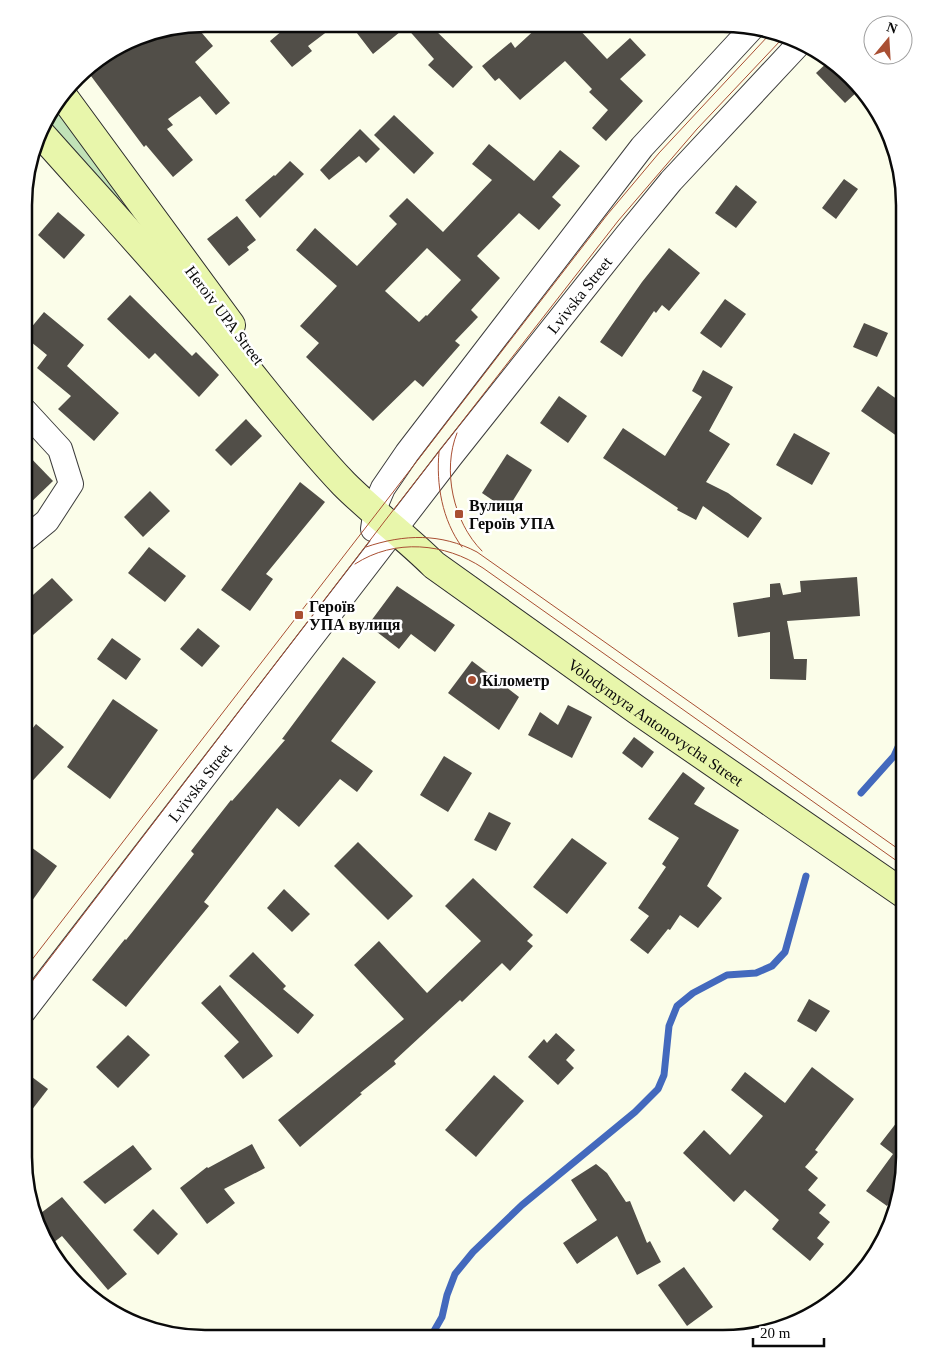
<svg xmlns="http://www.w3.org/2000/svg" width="928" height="1363" font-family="Georgia,serif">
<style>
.green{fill:#c1e2b8}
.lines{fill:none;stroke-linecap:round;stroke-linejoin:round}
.stream{stroke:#4369bd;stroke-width:7}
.building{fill:#514e48;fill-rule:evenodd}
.street-casing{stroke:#3d3d3d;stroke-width:26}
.secondary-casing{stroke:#2c2c2c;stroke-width:30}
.street{stroke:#fff;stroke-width:24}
.secondary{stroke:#e8f6ab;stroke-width:28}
.tram{stroke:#a94f33;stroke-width:1}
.poi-dot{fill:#a94f33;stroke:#fff;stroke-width:2}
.labels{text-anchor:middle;stroke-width:5;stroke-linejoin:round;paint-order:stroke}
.street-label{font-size:16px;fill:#0a0a0a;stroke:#fff}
.poi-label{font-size:16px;font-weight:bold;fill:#0a0a0a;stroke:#fff;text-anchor:start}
.rim{fill:none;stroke:#0a0a0a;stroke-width:2.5}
</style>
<rect width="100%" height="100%" fill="#fbfde9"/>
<polygon class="green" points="54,107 119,194 119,199 114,198 46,119"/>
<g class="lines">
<g class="stream">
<polyline points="861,793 894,756 904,734"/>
<polyline points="428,1338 434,1331 442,1317 447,1295 455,1274 473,1252 522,1205 635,1112 658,1089 664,1075 669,1026 677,1006 693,993 727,975 756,973 772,966 785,952 806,876"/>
</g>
</g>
<g class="building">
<polygon points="290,24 337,24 308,46 312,51 292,67 270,41"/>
<polygon points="350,24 429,24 473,67 453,88 428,65 434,59 406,27 373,54"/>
<polygon points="195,25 213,46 195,62 230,103 216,115 200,96 168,119 173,125 167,129 193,160 173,177 146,145 144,147 88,72 113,53 147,33"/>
<polygon points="540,25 575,25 607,59 630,38 646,55 620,79 643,101 606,141 592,128 608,110 589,92 592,89 565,61 520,100 499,78 495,81 482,66 511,42 515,48"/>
<polygon points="830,60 833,61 858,91 845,103 816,73"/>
<polygon points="394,115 434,153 414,174 374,135"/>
<polygon points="360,129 380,149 366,163 359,156 329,180 320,170"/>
<path d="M489 144 534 181 560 150 580 166 552 197 561 205 539 230 519 213 477 256 500 278 471 310 478 317 455 341 460 345 423 387 415 380 373 421 306 357 319 343 300 326 337 286 296 250 315 228 357 266 397 224 389 216 407 198 443 232 492 180 472 164ZM427 248 461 280 427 316 426 315 419 322 385 291Z"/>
<polygon points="290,161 304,174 260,218 245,200 274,175 275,176"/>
<polygon points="844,179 858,189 836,219 822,208"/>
<polygon points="736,185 757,202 736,228 715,213"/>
<polygon points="58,212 85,235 64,259 38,235"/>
<polygon points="237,216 256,240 247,247 249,250 229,266 207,239"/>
<polygon points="669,248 700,273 669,311 662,305 656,313 654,311 622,357 600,342 642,282"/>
<polygon points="130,295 192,356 196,352 219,375 199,397 155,353 149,359 107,319"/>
<polygon points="725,299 746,314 721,348 700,333"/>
<polygon points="44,312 84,345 67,366 119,413 94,441 58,409 71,396 37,368 47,355 25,337 25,335"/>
<polygon points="864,323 888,333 877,357 853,347"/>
<polygon points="703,370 733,387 709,431 730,444 706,482 728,493 762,518 748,538 703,506 696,520 677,510 678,508 603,458 623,428 665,456 702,397 692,391"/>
<polygon points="878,386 904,404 904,441 861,411"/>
<polygon points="559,396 587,416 568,443 540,423"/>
<polygon points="246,419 262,436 231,466 215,450"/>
<polygon points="794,433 830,453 812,485 776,465"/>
<polygon points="25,452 53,481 25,508"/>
<polygon points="507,454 532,470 507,510 482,493"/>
<polygon points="300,482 325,502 266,574 273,579 250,611 221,590"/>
<polygon points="150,491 170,511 143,537 124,517"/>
<polygon points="149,547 186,576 165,602 128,573"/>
<polygon points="857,577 860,616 787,621 794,659 807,659 806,680 770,679 770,632 738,637 733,603 770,597 770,584 780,583 783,595 801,592 800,581"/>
<polygon points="52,578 73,600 25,642 25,602"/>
<polygon points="397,586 455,625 435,652 411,634 399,649 368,625"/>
<polygon points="198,628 220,646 202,667 180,649"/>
<polygon points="112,638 141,659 126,680 97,659"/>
<polygon points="343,657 376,682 331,741 373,771 357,792 340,779 299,827 277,808 204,902 209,906 126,1007 92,980 125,939 126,940 194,854 191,851 231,800 232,801 285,740 282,739"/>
<polygon points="472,661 519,697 499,730 448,693"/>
<polygon points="113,699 158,730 110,799 67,767"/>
<polygon points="568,705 592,717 572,758 528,735 540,712 558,725"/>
<polygon points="36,724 64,747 24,790 24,739"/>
<polygon points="634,737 654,752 642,768 622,753"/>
<polygon points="444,756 472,773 448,812 420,795"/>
<polygon points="683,772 705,788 694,804 739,830 707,886 722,898 698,928 680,915 670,930 668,929 648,954 630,940 649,916 638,908 666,867 662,864 679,838 648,819"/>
<polygon points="489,812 511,823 496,851 474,840"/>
<polygon points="572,838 607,863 567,914 533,887"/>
<polygon points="24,842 57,866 24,912"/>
<polygon points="358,842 413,896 388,920 334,866"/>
<polygon points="473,878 533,935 527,941 533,946 510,971 502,963 462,1002 460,1000 394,1061 396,1064 360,1093 362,1094 300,1147 278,1120 404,1019 354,965 379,941 427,993 481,941 445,906"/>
<polygon points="284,889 310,914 292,932 267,908"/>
<polygon points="253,952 286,986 283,989 314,1015 298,1034 229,976"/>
<polygon points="220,985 273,1056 243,1079 224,1056 239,1042 201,1003"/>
<polygon points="809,999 830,1011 816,1032 797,1021"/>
<polygon points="556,1033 575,1050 566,1060 574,1068 558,1085 528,1057 544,1039 547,1043"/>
<polygon points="128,1035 150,1055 118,1088 96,1067"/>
<polygon points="812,1067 854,1099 815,1150 818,1152 805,1167 818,1178 808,1190 826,1205 819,1213 830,1222 817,1238 824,1244 810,1261 772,1229 779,1220 745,1190 734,1202 683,1153 704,1130 730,1155 763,1116 731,1090 745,1072 785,1103"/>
<polygon points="24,1071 48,1089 24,1120"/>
<polygon points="494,1075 524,1101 476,1157 445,1130"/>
<polygon points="904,1113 904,1170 895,1195 887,1206 866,1191 893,1154 880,1144"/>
<polygon points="252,1144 265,1168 224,1189 235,1203 207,1224 180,1188 207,1167 208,1168"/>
<polygon points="133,1145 152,1169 105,1204 83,1182"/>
<polygon points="596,1164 607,1173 626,1202 630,1201 647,1243 650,1241 661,1262 637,1275 617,1236 577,1264 563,1243 597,1220 571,1180"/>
<polygon points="62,1197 127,1274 108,1290 62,1236 49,1246 42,1238 37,1216"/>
<polygon points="153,1209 178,1234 158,1255 133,1230"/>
<polygon points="684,1267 713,1307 687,1326 658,1285"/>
</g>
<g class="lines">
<g class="street-casing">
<g id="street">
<polyline points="373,529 377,502 383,488 407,453 642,147 752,28"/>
<polyline points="25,539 47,521 71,484 60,449 25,411"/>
<path id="s1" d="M24 1011 451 456 626 236 671 181 797 46"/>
</g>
</g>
<g class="secondary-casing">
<g id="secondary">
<polyline points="63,96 231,325"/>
<path id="s2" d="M41 134C99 199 158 264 215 330 258 381 298 436 344 484 373 513 406 537 434 565L637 710 904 894"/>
</g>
</g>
<use href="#street" class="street"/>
<use href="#secondary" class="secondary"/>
<g class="tram">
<path d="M457 433C442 470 453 522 482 551"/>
<path d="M439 452C436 484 442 520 462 547"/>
<path d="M366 547C404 534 441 533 477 552L904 853"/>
<path d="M355 564C395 538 445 543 483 568L904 866"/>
<polyline points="24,970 607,215 659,153 769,35"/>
<polyline points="24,992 384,522 618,221 697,129 781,40"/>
</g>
</g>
<g class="poi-dot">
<rect x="454" y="509" width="10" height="10" rx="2.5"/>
<rect x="294" y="610" width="10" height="10" rx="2.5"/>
<circle cx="472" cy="680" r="5"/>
</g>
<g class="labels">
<g class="street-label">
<text dy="6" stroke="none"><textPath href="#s1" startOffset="906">Lvivska Street</textPath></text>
<text transform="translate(225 315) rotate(53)" y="6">Heroiv UPA Street</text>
<text dy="6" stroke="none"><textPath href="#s2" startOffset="856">Volodymyra Antonovycha Street</textPath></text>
<text dy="6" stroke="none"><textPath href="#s1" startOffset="288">Lvivska Street</textPath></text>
</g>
<g class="poi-label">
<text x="469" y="511">Вулиця<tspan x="469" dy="18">Героїв УПА</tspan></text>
<text x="309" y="612">Героїв<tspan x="309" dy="18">УПА вулиця</tspan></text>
<text x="482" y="686">Кілометр</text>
</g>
</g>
<path d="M0 0H928V1363H0ZM205 32H723A173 173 0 0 1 896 205V1157A173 173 0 0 1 723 1330H205A173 173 0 0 1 32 1157V205A173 173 0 0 1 205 32Z" fill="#fff" fill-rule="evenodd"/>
<path class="rim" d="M205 32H723A173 173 0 0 1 896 205V1157A173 173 0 0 1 723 1330H205A173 173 0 0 1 32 1157V205A173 173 0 0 1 205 32Z"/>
<g transform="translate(888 40) rotate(18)"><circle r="24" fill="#ffffff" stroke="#9d9d9d"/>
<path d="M0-4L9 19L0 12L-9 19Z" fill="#a94f33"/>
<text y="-8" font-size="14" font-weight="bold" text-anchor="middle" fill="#0a0a0a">N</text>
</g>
<path d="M753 1338v8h71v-8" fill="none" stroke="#0a0a0a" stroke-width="2.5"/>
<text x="760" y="1338" font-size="15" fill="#0a0a0a" stroke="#ffffff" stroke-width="4" paint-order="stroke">20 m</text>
</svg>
